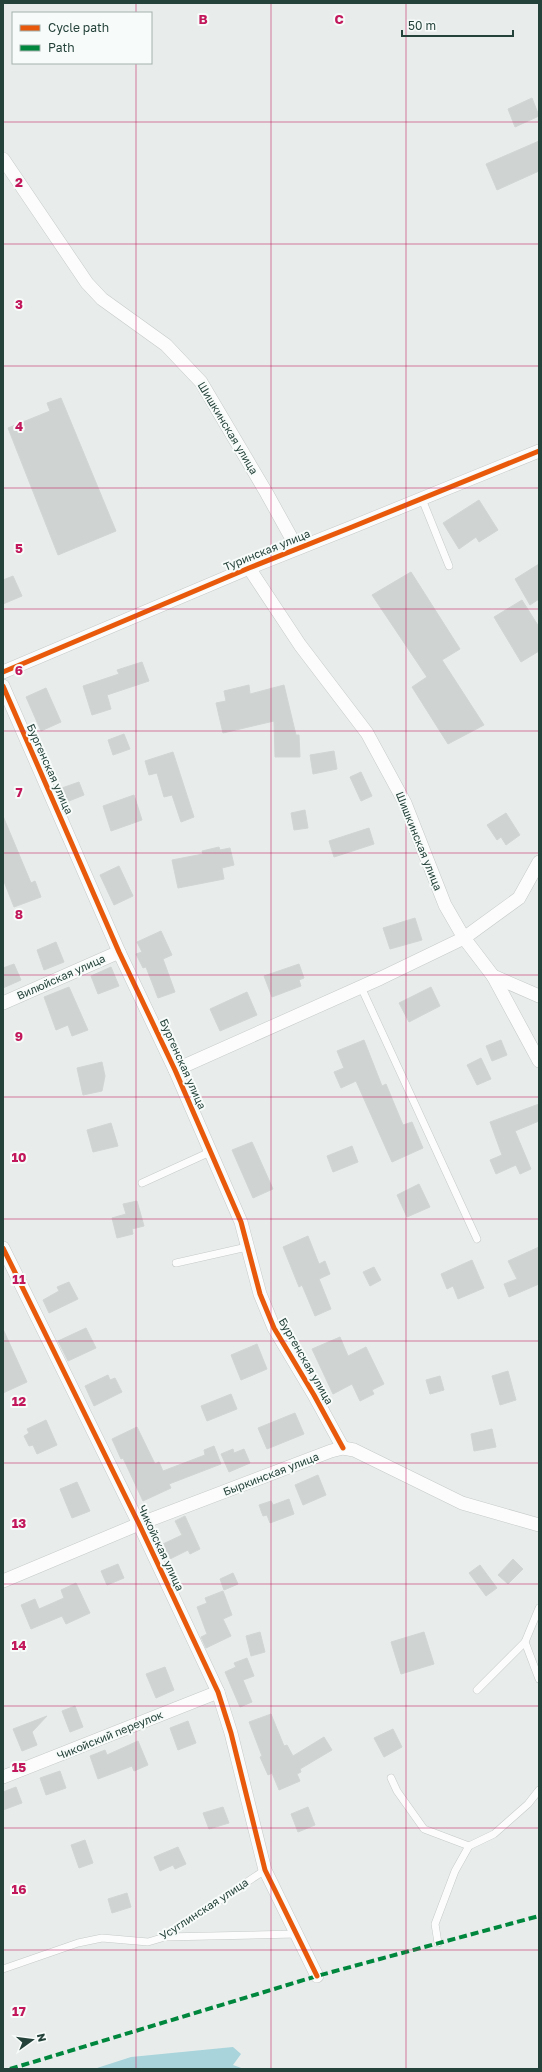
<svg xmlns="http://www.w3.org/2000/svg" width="542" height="2072" font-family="'Golos Text',sans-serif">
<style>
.water{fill:#a9d4db}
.building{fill:#cfd4d2;stroke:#d1d6d4}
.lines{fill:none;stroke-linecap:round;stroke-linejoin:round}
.lane-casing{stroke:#c5cac8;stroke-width:8}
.street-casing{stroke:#c5cac8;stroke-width:14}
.lane{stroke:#fcfcfc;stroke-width:7}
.street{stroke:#fcfcfc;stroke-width:13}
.quiet{stroke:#00873e;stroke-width:4;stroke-dasharray:8 4;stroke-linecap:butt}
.cycleway-casing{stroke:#f7fbf9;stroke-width:8}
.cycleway{stroke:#e8590c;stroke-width:5}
.grid{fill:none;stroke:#c2185b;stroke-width:1;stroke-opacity:0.55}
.labels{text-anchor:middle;stroke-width:4;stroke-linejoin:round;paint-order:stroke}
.street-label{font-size:11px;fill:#24423a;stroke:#f7fbf9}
.grid-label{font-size:13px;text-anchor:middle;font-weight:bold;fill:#c2185b;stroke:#f7fbf9;stroke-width:4;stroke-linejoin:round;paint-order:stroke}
</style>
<rect width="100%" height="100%" fill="#e8edeb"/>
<polygon class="water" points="233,2047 241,2054 233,2065 244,2069 94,2069 131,2057"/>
<g class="building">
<polygon points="532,98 539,116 515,127 508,109"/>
<polygon points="539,141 539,171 497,190 486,164"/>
<polygon points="61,398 116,531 58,555 8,428 50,411 47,403"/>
<polygon points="479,500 498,530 479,542 476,537 459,549 443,523"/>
<polygon points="539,564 539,599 530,605 515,579"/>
<polygon points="411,572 460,649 442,660 484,725 448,744 412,687 427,677 372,595"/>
<polygon points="13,576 22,596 3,604 3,580"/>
<polygon points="522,600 539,627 539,651 521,662 494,617"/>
<polygon points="142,662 149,681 107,695 111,709 92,715 83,686 119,674 117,670"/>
<polygon points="249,685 250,694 284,685 296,735 299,735 300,757 275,757 274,721 223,733 216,703 226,701 224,691"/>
<polygon points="46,688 61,722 41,731 26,697"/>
<polygon points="124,734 130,749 113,755 108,740"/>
<polygon points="334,751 337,769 313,774 310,755"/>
<polygon points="173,752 194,817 181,822 172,795 164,797 157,773 149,775 145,761"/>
<polygon points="361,772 372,796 361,801 350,777"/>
<polygon points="79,782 84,795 64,803 59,789"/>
<polygon points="134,795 142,820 111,831 103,806"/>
<polygon points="305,810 308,828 294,830 291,813"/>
<polygon points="506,813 520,835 506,845 501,837 497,840 487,825"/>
<polygon points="3,816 31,883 35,881 41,897 14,907 3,879"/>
<polygon points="369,828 374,844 334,857 329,841"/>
<polygon points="219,847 220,850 230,848 234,865 222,868 224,879 178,888 172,860 203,854 202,851"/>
<polygon points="119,866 133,896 114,905 100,875"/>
<polygon points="415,918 422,940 390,949 383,928"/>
<polygon points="161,931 172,955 163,959 175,992 158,998 146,967 143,968 136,954 142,952 137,942"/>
<polygon points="56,942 64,962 44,970 37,950"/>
<polygon points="14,964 21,980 3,988 3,968"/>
<polygon points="299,964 304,978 299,980 301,986 272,997 264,976"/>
<polygon points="111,967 119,986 98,994 91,976"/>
<polygon points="69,987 88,1030 72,1036 68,1025 56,1030 44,997"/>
<polygon points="431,987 440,1006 409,1022 399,1003"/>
<polygon points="247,992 257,1015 220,1031 210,1009"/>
<polygon points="364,1040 382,1086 386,1084 403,1125 412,1122 423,1148 392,1162 356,1081 341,1088 334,1072 344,1068 337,1051"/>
<polygon points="501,1040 507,1055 492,1061 486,1046"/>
<polygon points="481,1058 491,1079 477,1085 467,1065"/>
<polygon points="102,1062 105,1076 102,1091 83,1095 77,1068"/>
<polygon points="539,1104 539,1121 515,1131 531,1169 520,1174 516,1165 496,1174 490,1160 502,1155 490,1122"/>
<polygon points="111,1123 118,1146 93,1152 87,1130"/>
<polygon points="252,1142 273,1189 253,1198 232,1150"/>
<polygon points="352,1146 358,1162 333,1172 327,1156"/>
<polygon points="419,1184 430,1207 407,1217 397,1195"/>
<polygon points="137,1201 144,1226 132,1229 133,1234 117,1238 112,1218 126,1214 123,1204"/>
<polygon points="308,1236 319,1264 325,1261 330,1274 319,1279 331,1309 315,1316 302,1285 299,1287 283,1247"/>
<polygon points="539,1247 539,1284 509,1297 504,1284 517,1279 508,1261"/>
<polygon points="472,1260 484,1288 458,1299 453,1286 447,1289 441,1274"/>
<polygon points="374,1267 381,1280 370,1286 363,1272"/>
<polygon points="69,1282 78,1299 49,1313 43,1300 59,1291 57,1287"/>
<polygon points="86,1328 96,1348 68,1361 58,1341"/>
<polygon points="3,1329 27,1382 3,1393"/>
<polygon points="340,1337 348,1356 366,1347 384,1384 372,1390 374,1394 360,1401 352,1384 333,1394 312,1349"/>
<polygon points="257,1344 267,1369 241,1380 231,1355"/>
<polygon points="508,1371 516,1400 500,1405 492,1376"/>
<polygon points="108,1375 110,1380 115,1378 122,1392 94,1406 85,1386"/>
<polygon points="440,1376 444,1390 430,1394 426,1380"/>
<polygon points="231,1394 237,1409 207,1421 201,1406"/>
<polygon points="295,1413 304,1434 267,1449 258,1428"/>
<polygon points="46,1420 57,1445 37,1454 33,1445 29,1446 24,1436 29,1433 27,1429"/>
<polygon points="137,1427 155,1464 159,1462 163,1471 205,1455 204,1450 214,1446 221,1464 169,1484 171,1488 143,1501 123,1458 121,1459 112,1439"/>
<polygon points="492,1429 496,1447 474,1451 471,1434"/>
<polygon points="233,1449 234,1453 244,1449 250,1463 229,1472 221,1454"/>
<polygon points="318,1475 326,1495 303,1505 295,1485"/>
<polygon points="77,1482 90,1511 72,1518 60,1489"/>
<polygon points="289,1499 294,1514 270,1523 267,1515 263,1516 259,1505 271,1501 273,1505"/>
<polygon points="185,1516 200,1549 190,1554 188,1550 170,1559 163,1544 182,1535 175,1521"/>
<polygon points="513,1559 523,1569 508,1584 498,1575"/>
<polygon points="118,1564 124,1578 107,1585 101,1571"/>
<polygon points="480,1565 497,1588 486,1596 469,1573"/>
<polygon points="233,1573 238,1584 224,1590 220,1579"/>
<polygon points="76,1583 90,1613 66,1624 62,1616 31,1629 21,1605 35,1599 39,1609 64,1598 61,1590"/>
<polygon points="223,1591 232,1615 223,1619 231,1636 206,1648 201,1637 207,1634 197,1607 207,1603 205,1598"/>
<polygon points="260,1632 265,1652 251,1656 246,1636"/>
<polygon points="424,1632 434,1664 401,1674 391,1642"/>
<polygon points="247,1658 254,1676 243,1680 252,1702 240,1707 225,1672 236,1667 234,1663"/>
<polygon points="165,1667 174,1690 156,1698 146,1674"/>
<polygon points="75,1706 83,1727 70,1732 62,1711"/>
<polygon points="271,1714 284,1746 287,1745 293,1756 324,1737 332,1750 300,1769 301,1772 297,1774 300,1781 279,1790 272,1773 268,1775 260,1757 262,1756 249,1722"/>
<polygon points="47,1716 32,1732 37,1745 22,1751 13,1729"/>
<polygon points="188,1721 196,1743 178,1750 170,1728"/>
<polygon points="393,1729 402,1747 384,1757 374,1738"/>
<polygon points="138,1741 148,1765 134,1771 132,1766 98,1779 90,1756 105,1750 107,1755"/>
<polygon points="60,1771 66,1788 46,1795 40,1778"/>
<polygon points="16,1787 22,1803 3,1810 3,1792"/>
<polygon points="223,1807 229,1823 209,1829 203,1813"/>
<polygon points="308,1807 315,1825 298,1832 291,1814"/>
<polygon points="85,1840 93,1863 79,1868 71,1845"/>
<polygon points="178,1847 186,1864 175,1869 173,1865 160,1871 154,1857"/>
<polygon points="127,1893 131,1907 112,1913 108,1899"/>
</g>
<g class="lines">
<g class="lane-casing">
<g id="lane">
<polyline points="422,499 449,566"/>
<polyline points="361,987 477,1239"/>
<polyline points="142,1183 210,1152"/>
<polyline points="176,1263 247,1247"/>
<polyline points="539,1608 525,1642 539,1679"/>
<polyline points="477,1690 525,1642"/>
<polyline points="391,1778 397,1791 424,1829 469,1846"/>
<polyline points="165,1937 296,1934"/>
<polyline points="438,1943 435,1924 455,1871 469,1846 494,1834 528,1804 539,1790"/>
<polyline points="3,1969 78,1943 102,1938 148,1942 165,1937 265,1870"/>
</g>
</g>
<g class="street-casing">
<g id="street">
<polyline points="3,159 87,283 102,299 166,345 201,382 266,492 297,548"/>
<polyline points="249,568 300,645 367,733 405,803 445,905 464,938 493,976 539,1061"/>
<polyline points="3,672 249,568 352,527 539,451"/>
<polyline points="3,686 119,952 175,1070 241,1222 260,1294 274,1328 314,1395 343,1448"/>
<polyline points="493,976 539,996"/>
<polyline points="3,1003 119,952"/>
<polyline points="175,1070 381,978 464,938 519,898 539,862"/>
<polyline points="3,1248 139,1524 218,1692 231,1733 265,1870 317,1976"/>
<polyline points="3,1581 139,1524 331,1451 343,1448 354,1450 462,1503 539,1525"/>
<polyline points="3,1777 218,1692"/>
</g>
</g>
<use href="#lane" class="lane"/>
<use href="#street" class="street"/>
<polyline class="quiet" points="10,2069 317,1976 539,1916"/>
<g class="cycleway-casing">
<g id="cycleway">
<polyline points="3,672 249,568 352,527 539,451"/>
<polyline points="3,686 119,952 175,1070 241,1222 260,1294 274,1328 314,1395 343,1448"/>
<polyline points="3,1248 139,1524 218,1692 231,1733 265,1870 317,1976"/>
</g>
</g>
<use href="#cycleway" class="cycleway"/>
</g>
<path class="grid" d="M136 3V13M271 3V2069M406 3V2069M136 63V2069M3 122H539M3 244H539M3 366H539M3 488H539M3 609H539M3 731H539M3 853H539M3 975H539M3 1097H539M3 1219H539M3 1341H539M3 1463H539M3 1584H539M3 1706H539M3 1828H539M3 1950H539"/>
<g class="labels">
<g class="street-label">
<text transform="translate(228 428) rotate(59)" y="4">Шишкинская улица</text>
<text transform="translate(267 550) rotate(-22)" y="4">Туринская улица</text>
<text transform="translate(50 769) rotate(66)" y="4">Бургенская улица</text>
<text transform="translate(419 841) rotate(68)" y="4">Шишкинская улица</text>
<text transform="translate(61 977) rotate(-24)" y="4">Вилюйская улица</text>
<text transform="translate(183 1064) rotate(66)" y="4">Бургенская улица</text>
<text transform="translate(306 1361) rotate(60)" y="4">Бургенская улица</text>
<text transform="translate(271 1474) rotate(-21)" y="4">Быркинская улица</text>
<text transform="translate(161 1548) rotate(65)" y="4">Чикойская улица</text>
<text transform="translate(110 1735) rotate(-22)" y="4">Чикойский переулок</text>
<text transform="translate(204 1909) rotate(-33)" y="4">Усуглинская улица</text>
</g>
</g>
<g class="grid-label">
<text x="203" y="24">B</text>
<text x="339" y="24">C</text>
<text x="19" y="187">2</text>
<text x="19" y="309">3</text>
<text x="19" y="431">4</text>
<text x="19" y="553">5</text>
<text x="19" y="675">6</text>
<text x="19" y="797">7</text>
<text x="19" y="919">8</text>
<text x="19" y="1041">9</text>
<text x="19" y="1162">10</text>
<text x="19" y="1284">11</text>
<text x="19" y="1406">12</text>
<text x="19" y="1528">13</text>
<text x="19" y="1650">14</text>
<text x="19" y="1772">15</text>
<text x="19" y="1894">16</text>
<text x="19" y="2016">17</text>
</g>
<rect width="542" height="2072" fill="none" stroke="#24423a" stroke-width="8"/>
<rect x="12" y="12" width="140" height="52" fill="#f7fbf9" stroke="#a3b1ad"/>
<rect x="20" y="25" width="20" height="6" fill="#e8590c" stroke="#a3b1ad"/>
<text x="48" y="32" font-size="12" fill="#24423a">Cycle path</text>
<rect x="20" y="45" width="20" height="6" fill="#00873e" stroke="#a3b1ad"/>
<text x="48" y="52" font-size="12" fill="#24423a">Path</text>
<g transform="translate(32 2040) rotate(76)" stroke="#f7fbf9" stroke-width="3" paint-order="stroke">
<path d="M0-3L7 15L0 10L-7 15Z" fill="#24423a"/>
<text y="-6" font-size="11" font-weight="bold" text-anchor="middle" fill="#24423a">N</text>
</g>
<path d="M402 30v6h111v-6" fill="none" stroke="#24423a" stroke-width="2"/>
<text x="408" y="30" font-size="12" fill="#24423a" stroke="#f7fbf9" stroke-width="3" paint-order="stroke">50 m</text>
</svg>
